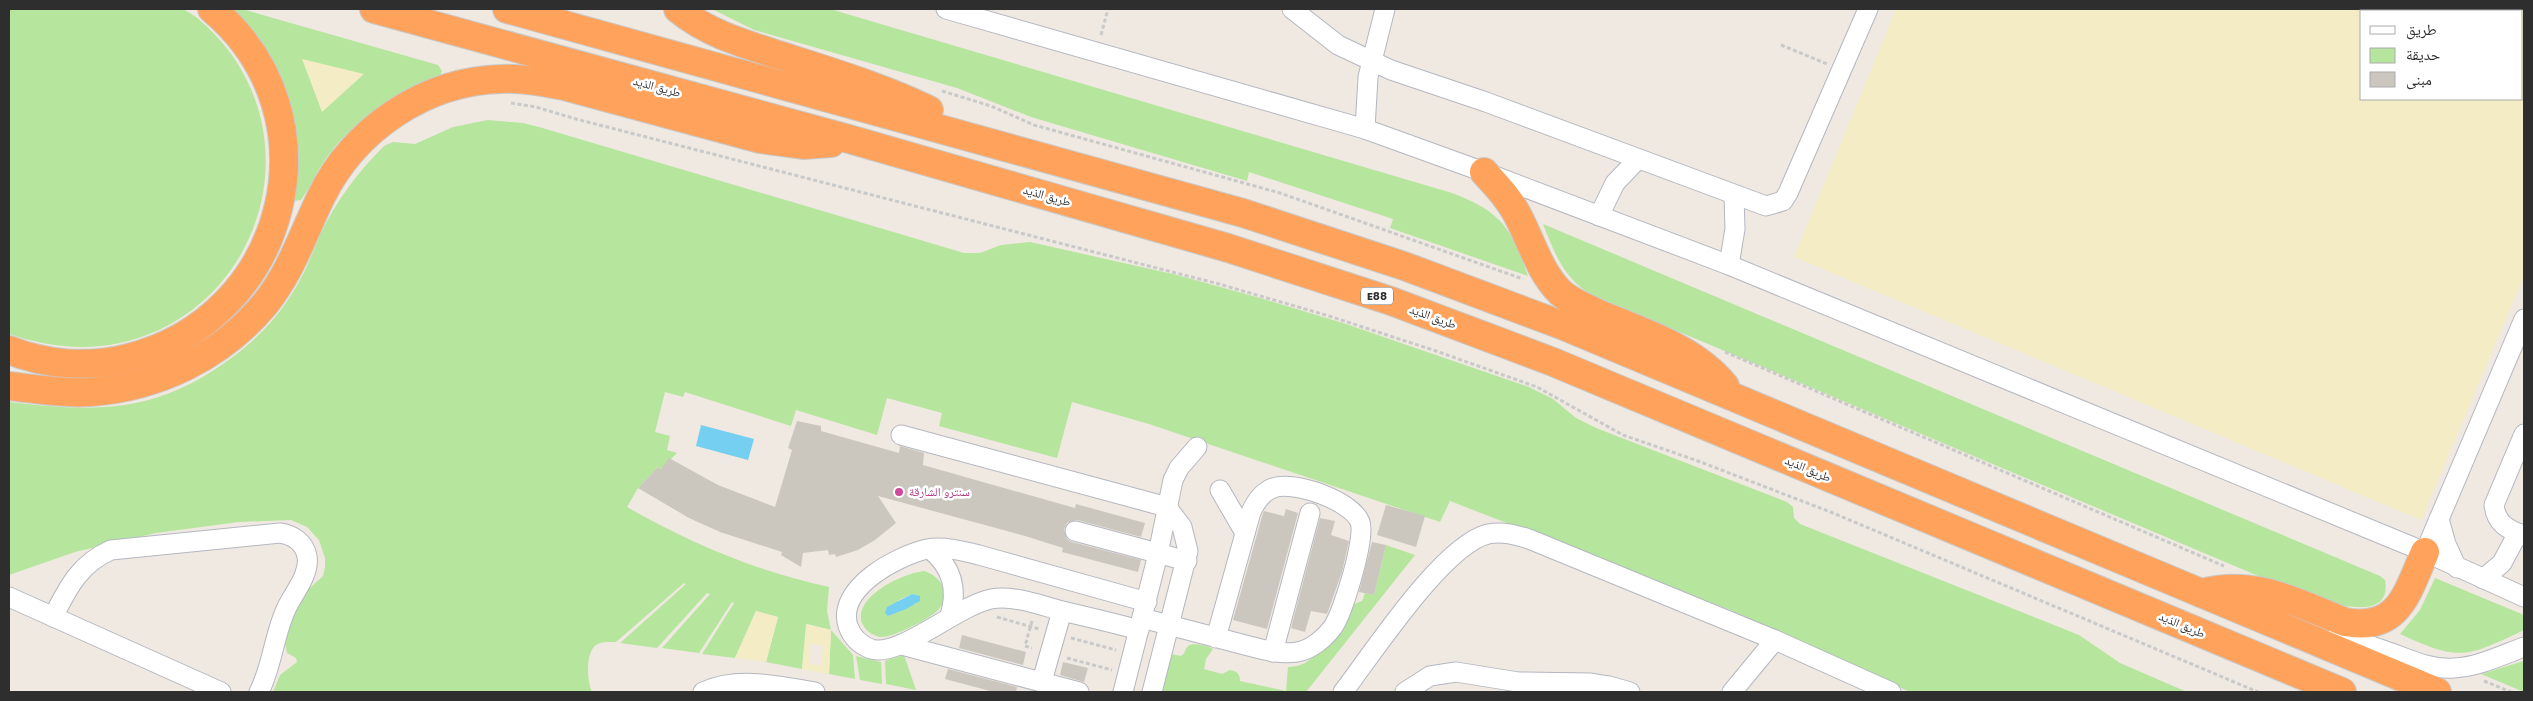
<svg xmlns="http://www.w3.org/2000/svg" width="2533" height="701" font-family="Poppins,'Noto Naskh Arabic',sans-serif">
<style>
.green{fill:#b6e59e;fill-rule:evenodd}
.sand{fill:#f3ecc5;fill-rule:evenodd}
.water{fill:#75cff0}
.building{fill:#cbc7bf}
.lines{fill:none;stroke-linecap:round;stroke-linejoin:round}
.minor-casing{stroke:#b4b7c1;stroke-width:21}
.highway-casing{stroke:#c9c9c9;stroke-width:30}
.path{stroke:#c9c9c9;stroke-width:3;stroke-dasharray:4 2.5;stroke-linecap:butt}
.minor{stroke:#fff;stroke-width:19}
.highway{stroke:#ffa35c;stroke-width:28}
.hotel-dot{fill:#d1479c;stroke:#fff;stroke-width:2}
.labels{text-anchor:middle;stroke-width:5;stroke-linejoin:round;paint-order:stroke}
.shield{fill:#fff;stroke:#6d6d6d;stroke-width:1}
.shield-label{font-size:11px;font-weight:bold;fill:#2e2e2e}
.street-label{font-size:12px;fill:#2e2e2e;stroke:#fff}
.hotel-label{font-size:12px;fill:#b23c85;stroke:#fff;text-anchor:start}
</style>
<rect width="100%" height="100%" fill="#efe9e1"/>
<g class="green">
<path d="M9 9C53 9 97 9 141 9 152 9 171 5 182 9 199 15 224 43 234 58 307 166 248 315 120 343 82 351 45 346 9 334Z"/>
<path d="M242 9 438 65 442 71 439 78C393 93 353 120 325 160 316 173 310 188 301 200L294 201 291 199 234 13 236 10Z"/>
<path d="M712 9H830L1452 193C1502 212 1511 228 1528 276L1390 228 1393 219 1249 172 1247 181 1031 117 957 88 754 30Z"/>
<path d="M488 120 523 123 539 127 964 253H980L1001 245 1030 242 1177 275 1260 298 1343 323 1529 387 1553 399 1576 418 1596 428 1787 502 1793 507 1794 518 1800 524 2079 635 2120 663 2187 692H1910L1730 610 1450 501 1440 522 1149 424 1072 402 1057 458 939 426 942 413 887 398 877 435 796 410 791 426 685 392 683 397 665 392 655 432 670 436 667 450 677 453 661 469 658 467 638 488 627 507C692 544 756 571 829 587L827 611 831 630 853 655 855 679 829 674 831 630 807 624 802 669 766 662 778 617 756 611 735 658 702 654 734 603 732 602 699 653 662 648 710 594 707 593 657 648 620 643 686 584 684 583 616 642C609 642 602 641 596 645 585 653 587 681 592 692H273L280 675 297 662 296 658 287 653 284 638 301 596 323 576 325 567V558L319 540 307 527 291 520 239 522 156 533 75 552 9 575V402C99 413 159 413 234 356 262 335 286 308 302 276 309 263 314 249 320 235 336 201 358 172 384 146L393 142 415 144 453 127Z"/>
<path d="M1543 224 2380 576 2385 580C2393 625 2328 602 2306 596L1594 296C1564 280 1555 254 1543 224Z"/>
<path d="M1386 545 1415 555 1306 692H1159L1170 654 1181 656C1186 653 1184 650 1188 646 1193 642 1209 646 1213 649L1206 659 1204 669 1222 674 1230 670C1237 671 1240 674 1240 681L1286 691 1288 667C1318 668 1333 630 1346 607L1362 601 1365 593 1374 595Z"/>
<path d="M924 571C941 576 952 594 939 609 932 618 892 638 881 637 873 636 867 632 863 625 850 598 903 573 924 571ZM912 594 917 603 888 616 899 600Z"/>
<path d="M2435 578 2524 615V630C2467 657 2460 662 2400 634L2420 610Z"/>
<polygon points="904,655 916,690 886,684 885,661"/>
<polygon points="856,656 881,662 882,684 860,680"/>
<polygon points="2524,661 2524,692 2481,674"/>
</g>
<g class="sand">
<path d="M1896 9H2524V276L2421 520 1794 257ZM2362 11H2522V99H2362Z"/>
<polygon points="302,59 364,74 322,112"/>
<polygon points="756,611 778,617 766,662 735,658"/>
<path d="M806 624 831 630 829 674 802 669ZM810 644 823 645 821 665 809 664Z"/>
</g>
<g class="water">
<polygon points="701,425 754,439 748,460 696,446"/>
<polygon points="912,594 920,596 920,601 906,609 888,616 885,613 887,607"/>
</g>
<g class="building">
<polygon points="797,421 821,426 821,431 899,453 900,446 924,453 923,465 1075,508 1076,504 1145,523 1141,537 1077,520 1067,523 1064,529 1067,539 1072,542 1141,560 1138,572 1062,552 1063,548 1025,536 878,496 896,523 875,540 858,550 836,557 835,554 829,555 828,550 803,553 801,567 781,555 782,552 720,532 689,518 638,488 658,467 661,469 669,458 718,485 775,507 792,450 788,448"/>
<polygon points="1386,505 1425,516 1416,547 1377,535"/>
<polygon points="1286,509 1298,513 1267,629 1233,620 1263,513 1264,511 1284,516"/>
<polygon points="1320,518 1335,521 1331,535 1349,541 1342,572 1327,614 1311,611 1305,632 1291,628"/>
<polygon points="1372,542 1386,545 1374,595 1359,592"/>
<polygon points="962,635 1026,652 1023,665 959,648"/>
<polygon points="1063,662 1088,668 1084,682 1060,675"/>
<polygon points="948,669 1017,687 1016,692 994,692 945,679"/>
</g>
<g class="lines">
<g class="minor-casing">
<g id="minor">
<polyline points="946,9 1365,129 1484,172 1729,265 2425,552 2524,597"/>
<polyline points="1292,9 1338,45 1391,70 1486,102 1766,206 1783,201 1788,193 1868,9"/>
<polyline points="1365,129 1368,77 1385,9"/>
<polyline points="1599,216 1615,183 1638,159"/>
<polyline points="1729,265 1735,229 1734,195"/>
<path d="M2524 434 2494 505C2496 524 2508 529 2524 536"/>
<polyline points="901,435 1167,507 1182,527 1188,551 1152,692"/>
<polyline points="1220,490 1245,533"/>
<polyline points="2439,519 2446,544 2457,568"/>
<polyline points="1075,531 1187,561"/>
<path d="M930 549C952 567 958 589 950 616"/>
<polyline points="2425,552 2524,319"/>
<polyline points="2483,579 2502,563 2518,533"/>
<polyline points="9,597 221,692"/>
<path d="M53 617C68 588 79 564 111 550L280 533C293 535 304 542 307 556 310 573 296 590 288 605 274 632 273 665 259 692"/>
<path d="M1142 618C1176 627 1211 636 1245 645 1261 649 1279 655 1297 652 1311 650 1325 638 1333 627 1343 612 1366 538 1360 522 1352 501 1294 480 1273 488 1262 492 1256 501 1251 512L1216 638"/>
<path d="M1139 630C1114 623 1088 617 1062 611 1040 605 1014 595 991 599 957 606 899 658 871 649 860 645 852 637 848 626 836 588 897 556 927 549 943 546 963 551 979 555L1147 602"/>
<path d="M2331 640C2348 641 2364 643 2380 649 2405 657 2428 670 2454 668 2478 667 2502 655 2524 647"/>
<polyline points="902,645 1079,692"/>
<polyline points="1273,652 1310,513"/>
<polyline points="1042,681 1062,611"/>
<polyline points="1609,686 1630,692"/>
<path d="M703 692C738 676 779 686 815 692"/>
<polyline points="1123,692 1158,554 1173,480 1179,468 1197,447"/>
<path d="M1343 692C1373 653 1443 545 1488 534 1503 531 1516 535 1529 539L1775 640 1891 692"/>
<polyline points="1405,692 1430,676 1456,672 1518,682 1591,683 1609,686 1601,692"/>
<polyline points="1732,692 1775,640"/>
</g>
</g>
<g class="highway-casing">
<g id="highway">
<polyline points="374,9 849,139 1228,248 1391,301 1553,362 2342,692"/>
<polyline points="507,9 1243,213 1404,266 1564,326 2437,692"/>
<path d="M678 9C708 34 745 44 782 56 831 72 882 87 929 110"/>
<path d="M1484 172C1498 187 1511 201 1520 220 1532 244 1541 274 1561 293 1574 304 1589 309 1604 316 1647 334 1695 349 1725 386"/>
<path d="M9 350C46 365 89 368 128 358 288 319 340 116 212 9"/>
<path d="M9 386C36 389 64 394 91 392 158 387 222 356 265 304 291 272 303 234 321 197 354 129 425 81 501 79 522 78 543 82 564 86L760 139 803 145 831 143"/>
<path d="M2201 593C2255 579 2295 602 2345 622 2399 632 2407 593 2425 552"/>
</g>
</g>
<g class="path">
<polyline points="1101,35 1108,9"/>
<polyline points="1781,45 1827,64"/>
<polyline points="942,91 991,106 1034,125 1280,193 1523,279"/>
<polyline points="511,103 536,107 576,119 1219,284 1329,316 1436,351 1537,387 1623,435 1698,461 1833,513 2258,692"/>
<polyline points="1725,352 2224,566"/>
<polyline points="997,617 1039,629"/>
<polyline points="1032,621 1025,646 1032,648"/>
<polyline points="1071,638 1116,650"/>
<polyline points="1067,658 1112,670"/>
<polyline points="2484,681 2511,692"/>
</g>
<use href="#minor" class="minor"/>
<use href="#highway" class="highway"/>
</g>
<circle class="hotel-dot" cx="899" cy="492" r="5"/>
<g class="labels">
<rect class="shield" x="1361" y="287.5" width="32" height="17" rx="4"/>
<g class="shield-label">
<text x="1377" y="300">E88</text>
</g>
<g class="street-label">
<text transform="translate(657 87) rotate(15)" y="4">طريق الذيد</text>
<text transform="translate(1047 196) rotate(16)" y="4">طريق الذيد</text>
<text transform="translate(1433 317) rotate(20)" y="4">طريق الذيد</text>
<text transform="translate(1808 469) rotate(23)" y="4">طريق الذيد</text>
<text transform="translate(2182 625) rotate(23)" y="4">طريق الذيد</text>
</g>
<g class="hotel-label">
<text x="909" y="496">سنترو الشارقة</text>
</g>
</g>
<rect width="2533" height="701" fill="none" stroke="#2e2e2e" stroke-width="20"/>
<rect x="2360" y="10" width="162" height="90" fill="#ffffff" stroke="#ababab"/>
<rect x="2370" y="26" width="25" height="8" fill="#ffffff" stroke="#ababab"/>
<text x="2406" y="35" font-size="15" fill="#2e2e2e">طريق</text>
<rect x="2370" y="48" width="25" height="15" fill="#b6e59e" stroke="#ababab"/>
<text x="2406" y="60" font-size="15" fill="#2e2e2e">حديقة</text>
<rect x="2370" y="72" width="25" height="15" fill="#cbc7bf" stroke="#ababab"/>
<text x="2406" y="85" font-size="15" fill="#2e2e2e">مبنى</text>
</svg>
